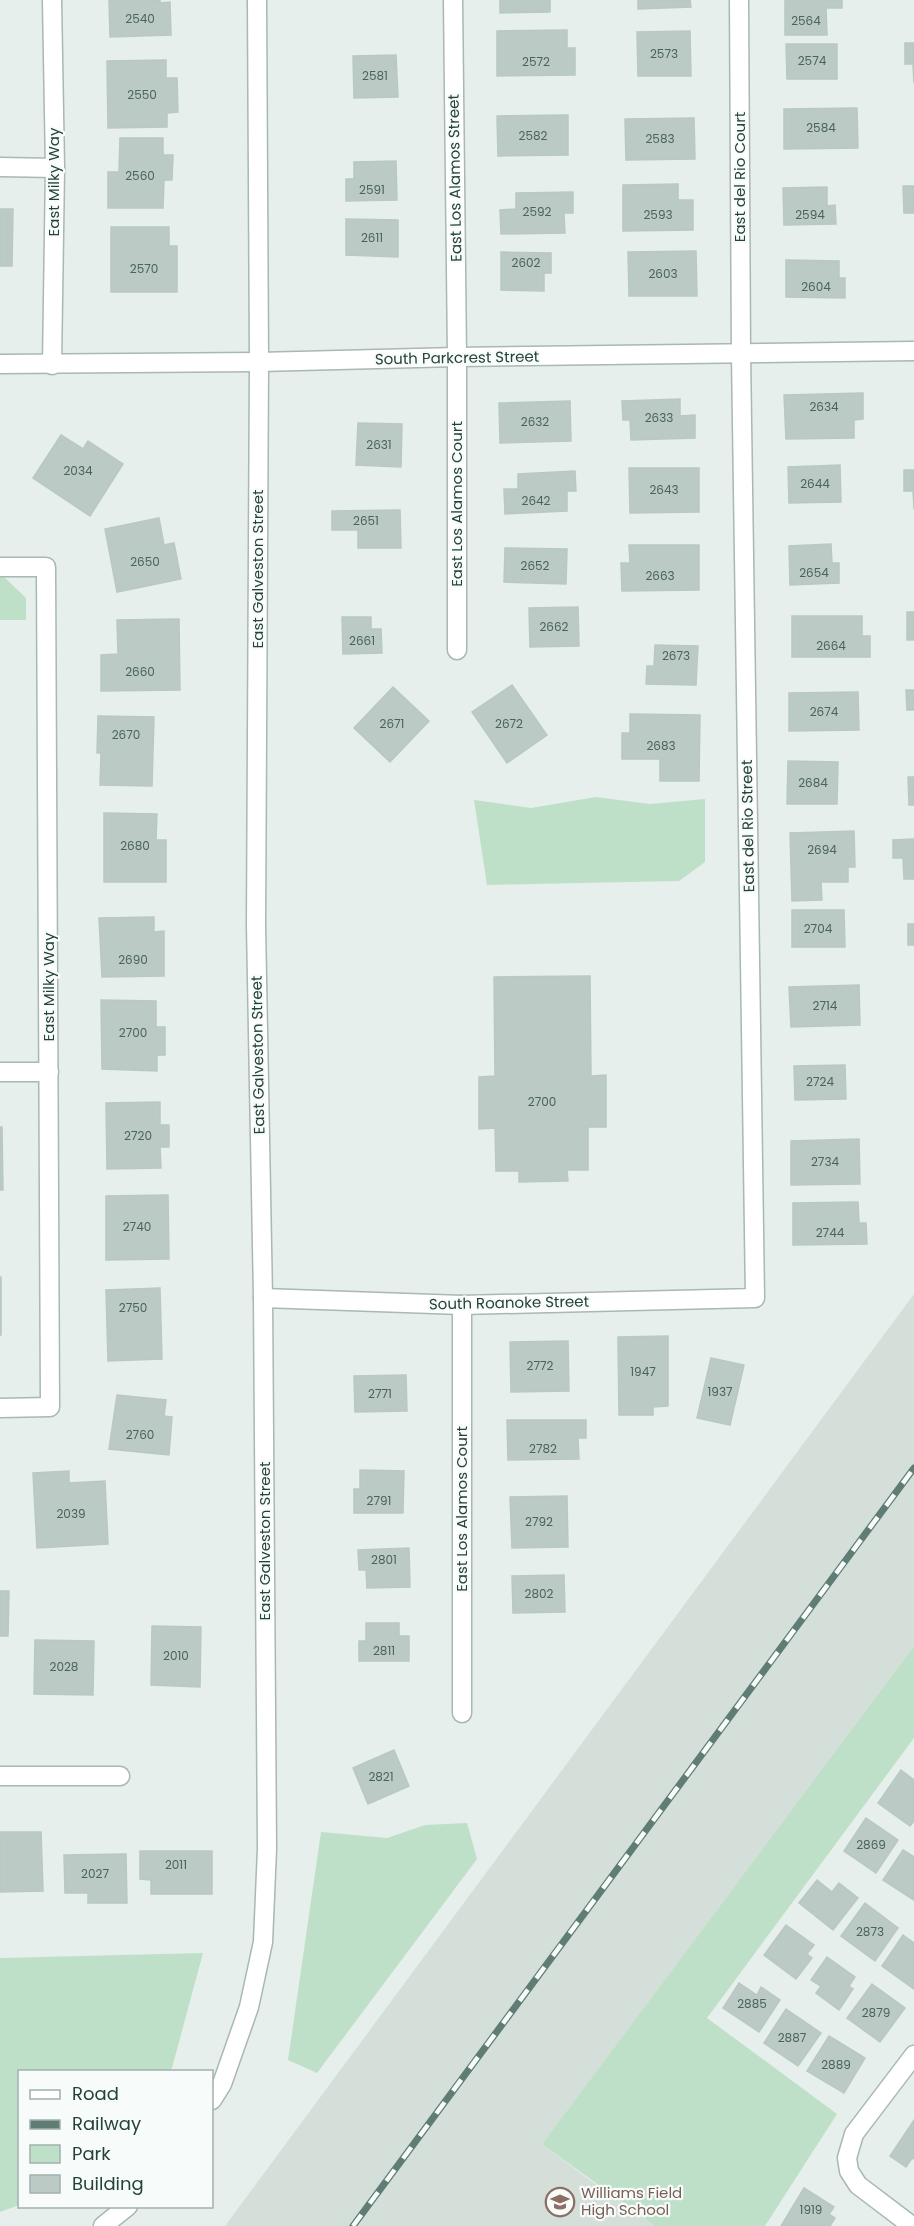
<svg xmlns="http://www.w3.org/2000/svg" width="914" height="2226" font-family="Poppins,sans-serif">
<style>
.built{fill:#d4dfda}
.green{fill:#bfe0c8}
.building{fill:#bbcac4;stroke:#b8c9c2;stroke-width:1.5}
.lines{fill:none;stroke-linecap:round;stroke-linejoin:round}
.minor-casing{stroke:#a8b8b2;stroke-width:21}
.minor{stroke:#fff;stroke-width:18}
.rail-casing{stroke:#5f7d75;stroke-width:7}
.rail{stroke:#f7fbf9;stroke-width:4.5;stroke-dasharray:14;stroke-linecap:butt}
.labels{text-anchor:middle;stroke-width:4.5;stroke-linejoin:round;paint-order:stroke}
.number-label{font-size:12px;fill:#4a645c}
.street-label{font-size:15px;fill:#24423a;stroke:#f7fbf9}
.education-label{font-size:15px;fill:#785e54;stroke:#f7fbf9;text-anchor:start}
</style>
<rect width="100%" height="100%" fill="#e6efeb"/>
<polygon class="built" points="914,1294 914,1646 542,2144 587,2178 655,2226 225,2226"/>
<g class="green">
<polygon points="0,576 3,576 26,598 26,620 0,620"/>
<polygon points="596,797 650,804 705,799 705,862 679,881 487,885 474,800 531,808"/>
<polygon points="914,1646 914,1738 707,2018 837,2114 765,2226 655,2226 542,2144"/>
<polygon points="467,1823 477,1859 317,2073 288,2060 321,1832 387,1838 425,1825"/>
<polygon points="203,1953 172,2068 169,2071 20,2072 19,2205 0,2212 0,1958"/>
</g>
<g class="building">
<polygon points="109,0 160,0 160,3 170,2 171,35 110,37"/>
<polygon points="500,0 550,0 550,12 500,13"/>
<polygon points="638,0 690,0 691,7 638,9"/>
<polygon points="785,0 842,0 842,8 826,8 827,35 785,35"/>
<polygon points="567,30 567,48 575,48 575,75 497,76 497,31"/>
<polygon points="690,31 691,76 638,76 637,32"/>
<polygon points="905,43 914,43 914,83 913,64 905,64"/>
<polygon points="786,44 837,44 837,79 787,79"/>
<polygon points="396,55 398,97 354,98 353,56"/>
<polygon points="166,60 166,78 177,78 178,112 167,113 167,127 108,128 107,61"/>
<polygon points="857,108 858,148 784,149 784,109"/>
<polygon points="568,115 568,155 498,156 497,116"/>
<polygon points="694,118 695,159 626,160 625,119"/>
<polygon points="120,138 163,138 163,155 173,155 172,180 164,180 163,208 108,208 108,172 119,172"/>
<polygon points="396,161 397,200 346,201 346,179 354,179 354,162"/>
<polygon points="678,184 678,200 693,200 693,230 623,231 623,185"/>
<polygon points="903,186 914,186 914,213 904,213"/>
<polygon points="827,187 827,206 835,205 836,224 784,225 783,188"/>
<polygon points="573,192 573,213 564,213 565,233 501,234 500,210 516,209 516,193"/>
<polygon points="0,209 13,209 12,266 0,266"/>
<polygon points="346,219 398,220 398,257 346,255"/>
<polygon points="111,227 169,227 169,246 177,246 177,292 111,292"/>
<polygon points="696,251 697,296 629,296 628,252"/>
<polygon points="501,252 551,253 551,273 544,273 544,291 501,290"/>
<polygon points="786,260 839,261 839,278 845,278 845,298 786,297"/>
<polygon points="863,393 863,419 854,420 854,438 786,439 784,395"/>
<polygon points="680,399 680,416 695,415 695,438 631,440 630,420 623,420 622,401"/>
<polygon points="570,401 571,441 500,443 499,403"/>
<polygon points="358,423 402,424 401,467 356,465"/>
<polygon points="61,435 83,449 88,441 123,464 90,516 33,478"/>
<polygon points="840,465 841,502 789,503 788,467"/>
<polygon points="629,468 699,468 699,512 630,513"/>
<polygon points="904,470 914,470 914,509 913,491 904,491"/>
<polygon points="575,471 576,491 567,491 567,511 505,514 504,489 518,489 518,474"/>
<polygon points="400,510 401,548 358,548 358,530 332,530 332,511"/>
<polygon points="159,518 164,545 174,543 181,579 117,592 105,529"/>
<polygon points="831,544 832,563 839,563 839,583 790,585 789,546"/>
<polygon points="629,545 699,545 699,590 622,591 621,563 630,563"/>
<polygon points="505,548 567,549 566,584 504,582"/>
<polygon points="578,607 579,646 530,647 529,608"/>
<rect x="907" y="612" width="7" height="28"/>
<polygon points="792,616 862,616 862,636 870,636 870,657 792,657"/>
<polygon points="342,617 371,617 371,629 381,629 382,653 343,654"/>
<polygon points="179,619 180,690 101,691 101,655 118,654 117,620"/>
<polygon points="655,645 698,646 696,685 646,684 647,666 654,666"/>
<polygon points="512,685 547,735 507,763 472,712"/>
<polygon points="393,687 429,721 390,762 354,728"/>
<polygon points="906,690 914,690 914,710 907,710"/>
<polygon points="858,692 859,730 789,731 789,693"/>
<polygon points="630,714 700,715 699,781 660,781 660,759 622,759 622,733 630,733"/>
<polygon points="98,716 154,717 152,786 100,785 101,753 97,753"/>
<polygon points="788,761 838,762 837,804 787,804"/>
<polygon points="908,777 914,777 914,805 909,805"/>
<polygon points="104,813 157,814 156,840 166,840 166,882 104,882"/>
<polygon points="854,831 855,867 848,867 848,882 821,882 822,900 792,901 790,833"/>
<polygon points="914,839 914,879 904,879 903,858 893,858 893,840"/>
<polygon points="792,910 844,910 845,947 792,947"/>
<polygon points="154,917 154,932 164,931 164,976 102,977 99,918"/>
<rect x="908" y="924" width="6" height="21"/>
<polygon points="590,976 591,1076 606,1075 606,1127 588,1127 588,1170 567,1170 568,1181 519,1182 519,1171 496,1171 495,1128 479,1129 479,1077 495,1076 494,977"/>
<polygon points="859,985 860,1025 791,1027 789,987"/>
<polygon points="101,1000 156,1001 156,1027 165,1027 165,1055 157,1055 157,1071 102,1069"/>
<polygon points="845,1065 846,1099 795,1100 794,1066"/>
<polygon points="160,1102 160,1125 169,1125 169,1147 160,1147 161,1168 107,1169 106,1103"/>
<polygon points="0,1127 2,1127 3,1190 0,1190"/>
<polygon points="859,1139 860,1184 791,1185 791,1141"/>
<polygon points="168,1195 169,1259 106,1260 106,1196"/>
<polygon points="858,1202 859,1223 866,1223 867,1244 793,1245 793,1203"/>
<rect x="0" y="1277" width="1" height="58"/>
<polygon points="160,1288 162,1359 108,1361 106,1290"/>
<polygon points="668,1336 668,1406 653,1407 653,1415 619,1415 618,1337"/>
<polygon points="568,1341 569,1391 511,1392 510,1342"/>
<polygon points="711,1358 744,1365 730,1425 697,1418"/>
<polygon points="406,1375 407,1411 355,1412 354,1376"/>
<polygon points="117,1395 166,1400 164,1416 172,1417 169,1455 109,1449"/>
<polygon points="507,1420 586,1420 586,1438 578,1438 579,1459 508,1460"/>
<polygon points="360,1470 404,1471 403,1513 354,1513 354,1489 360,1489"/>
<polygon points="69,1471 69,1483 105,1481 108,1544 37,1548 33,1473"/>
<polygon points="567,1496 568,1547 512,1548 510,1497"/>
<polygon points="409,1548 410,1587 367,1588 366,1570 359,1570 358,1550"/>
<polygon points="564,1575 565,1612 513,1613 512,1576"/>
<polygon points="0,1591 9,1591 8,1636 0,1636"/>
<polygon points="366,1623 399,1623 399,1636 409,1636 409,1661 359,1661 359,1641 366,1641"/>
<polygon points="152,1626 201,1627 200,1687 151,1685"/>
<polygon points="35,1640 94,1641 93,1695 34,1694"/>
<polygon points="394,1750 409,1786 368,1804 353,1768"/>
<polygon points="901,1770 914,1780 914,1821 910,1826 878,1803"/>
<polygon points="866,1818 898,1840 876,1873 844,1851"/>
<polygon points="0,1832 41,1832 43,1891 0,1892"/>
<polygon points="903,1850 914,1857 914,1900 883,1880"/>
<polygon points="140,1851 212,1851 212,1894 151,1894 151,1880 140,1879"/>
<polygon points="126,1854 127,1903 88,1903 88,1893 65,1893 64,1855"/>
<polygon points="817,1880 832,1892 839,1883 858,1898 833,1930 799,1903"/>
<polygon points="865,1903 898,1928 875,1961 841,1936"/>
<polygon points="786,1925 814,1945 807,1954 812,1958 796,1979 764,1955"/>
<polygon points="903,1935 914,1943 914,1989 882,1966"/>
<polygon points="827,1957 855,1977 849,1986 853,1989 839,2010 816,1993 821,1986 811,1980"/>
<polygon points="739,1983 757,1995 761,1987 780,2000 759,2032 723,2008"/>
<polygon points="872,1984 905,2008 880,2042 847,2018"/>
<polygon points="786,2009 821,2033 798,2066 764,2043"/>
<polygon points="829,2036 865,2058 844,2093 807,2071"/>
<polygon points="914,2120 914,2159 912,2158 906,2167 890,2156"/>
<polygon points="804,2188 834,2207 829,2214 835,2218 830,2226 781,2226"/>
</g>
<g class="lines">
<g class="minor-casing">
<g id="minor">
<polyline points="52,0 55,168 52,365"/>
<polyline points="453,0 457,357 457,650"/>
<polyline points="0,167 55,168"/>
<polyline points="0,364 259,362 457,357 914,351"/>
<polyline points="0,567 46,567 50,1407 0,1408"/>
<polyline points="0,1072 49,1072"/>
<polyline points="263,1298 462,1305 755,1298 741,354 739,0"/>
<polyline points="462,1305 462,1713"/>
<polyline points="0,1776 120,1776"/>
<polyline points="212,2100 222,2084 249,2007 263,1942 267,1849 263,1298 256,925 259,362 257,0"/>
<polyline points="103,2226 128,2206"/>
<polyline points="912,2226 858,2185 849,2171 847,2158 854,2134 914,2055"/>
</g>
</g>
<use href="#minor" class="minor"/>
<g class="rail-casing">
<polyline id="rail" points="353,2226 914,1468"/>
</g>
<use href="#rail" class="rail"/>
</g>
<defs>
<g id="school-ring" transform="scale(1.5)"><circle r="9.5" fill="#f7fbf9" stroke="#8d6e63" stroke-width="1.5"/><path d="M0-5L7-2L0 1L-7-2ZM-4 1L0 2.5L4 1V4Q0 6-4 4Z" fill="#8d6e63"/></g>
</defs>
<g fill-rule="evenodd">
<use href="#school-ring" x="560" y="2202"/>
</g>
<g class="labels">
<g class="number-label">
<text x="140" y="23">2540</text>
<text x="806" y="25">2564</text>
<text x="664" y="58">2573</text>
<text x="812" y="65">2574</text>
<text x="536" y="66">2572</text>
<text x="375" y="80">2581</text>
<text x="142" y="99">2550</text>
<text x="821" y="132">2584</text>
<text x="533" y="140">2582</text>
<text x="660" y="143">2583</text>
<text x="140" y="180">2560</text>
<text x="372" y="194">2591</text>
<text x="537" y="216">2592</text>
<text x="658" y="219">2593</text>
<text x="810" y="219">2594</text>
<text x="372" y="242">2611</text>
<text x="526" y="267">2602</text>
<text x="144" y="273">2570</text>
<text x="663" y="278">2603</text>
<text x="816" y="291">2604</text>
<text x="824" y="411">2634</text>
<text x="659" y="422">2633</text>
<text x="535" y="426">2632</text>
<text x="379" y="449">2631</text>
<text x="78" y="475">2034</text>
<text x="815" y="488">2644</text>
<text x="664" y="494">2643</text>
<text x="536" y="505">2642</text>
<text x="366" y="525">2651</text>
<text x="145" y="566">2650</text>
<text x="535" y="570">2652</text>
<text x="814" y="577">2654</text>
<text x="660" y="580">2663</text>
<text x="554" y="631">2662</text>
<text x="362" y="645">2661</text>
<text x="831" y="650">2664</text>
<text x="676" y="660">2673</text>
<text x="140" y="676">2660</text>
<text x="824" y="716">2674</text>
<text x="392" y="728">2671</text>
<text x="509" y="728">2672</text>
<text x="126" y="739">2670</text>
<text x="661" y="750">2683</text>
<text x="813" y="787">2684</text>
<text x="135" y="850">2680</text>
<text x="822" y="854">2694</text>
<text x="818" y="933">2704</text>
<text x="133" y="964">2690</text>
<text x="825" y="1010">2714</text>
<text x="133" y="1037">2700</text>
<text x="820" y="1086">2724</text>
<text x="542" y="1106">2700</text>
<text x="138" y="1140">2720</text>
<text x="825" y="1166">2734</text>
<text x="137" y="1231">2740</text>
<text x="830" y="1237">2744</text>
<text x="133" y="1312">2750</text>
<text x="540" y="1370">2772</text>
<text x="643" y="1376">1947</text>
<text x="720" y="1396">1937</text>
<text x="380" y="1398">2771</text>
<text x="140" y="1439">2760</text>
<text x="543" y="1453">2782</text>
<text x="379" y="1505">2791</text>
<text x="71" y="1518">2039</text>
<text x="539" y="1526">2792</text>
<text x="384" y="1564">2801</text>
<text x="539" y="1598">2802</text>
<text x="384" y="1655">2811</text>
<text x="176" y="1660">2010</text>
<text x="64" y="1671">2028</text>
<text x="381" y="1781">2821</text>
<text x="871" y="1849">2869</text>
<text x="176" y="1869">2011</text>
<text x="95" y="1878">2027</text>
<text x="870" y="1936">2873</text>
<text x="752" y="2008">2885</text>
<text x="876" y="2017">2879</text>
<text x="792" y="2042">2887</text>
<text x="836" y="2069">2889</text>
<text x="811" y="2214">1919</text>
</g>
<g class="street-label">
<text transform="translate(740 177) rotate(-90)" y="5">East del Rio Court</text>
<text transform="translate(455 178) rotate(-91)" y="5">East Los Alamos Street</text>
<text transform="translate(54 182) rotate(-90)" y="5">East Milky Way</text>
<text transform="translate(457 358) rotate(-1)" y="5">South Parkcrest Street</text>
<text transform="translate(457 504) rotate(-90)" y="5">East Los Alamos Court</text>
<text transform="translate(258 569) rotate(-90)" y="5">East Galveston Street</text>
<text transform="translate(748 826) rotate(-91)" y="5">East del Rio Street</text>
<text transform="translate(49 987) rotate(-90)" y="5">East Milky Way</text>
<text transform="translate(258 1055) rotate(-91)" y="5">East Galveston Street</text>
<text transform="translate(509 1303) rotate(-1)" y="5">South Roanoke Street</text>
<text transform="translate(462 1509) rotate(-90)" y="5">East Los Alamos Court</text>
<text transform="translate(265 1541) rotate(-90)" y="5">East Galveston Street</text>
</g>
<g class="education-label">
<text x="581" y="2198">Williams Field<tspan x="581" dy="17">High School</tspan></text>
</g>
</g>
<rect x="18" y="2070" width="195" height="138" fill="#f7fbf9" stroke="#a3b1ad" stroke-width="1.5"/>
<rect x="30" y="2090" width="30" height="9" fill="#ffffff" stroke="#a3b1ad" stroke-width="1.5"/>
<text x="72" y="2100" font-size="18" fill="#24423a">Road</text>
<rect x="30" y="2120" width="30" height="9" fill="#5f7d75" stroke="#a3b1ad" stroke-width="1.5"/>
<text x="72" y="2130" font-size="18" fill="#24423a">Railway</text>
<rect x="30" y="2145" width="30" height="18" fill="#bfe0c8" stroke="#a3b1ad" stroke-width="1.5"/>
<text x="72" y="2160" font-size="18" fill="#24423a">Park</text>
<rect x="30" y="2175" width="30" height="18" fill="#bbcac4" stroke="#a3b1ad" stroke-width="1.5"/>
<text x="72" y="2190" font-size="18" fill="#24423a">Building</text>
</svg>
